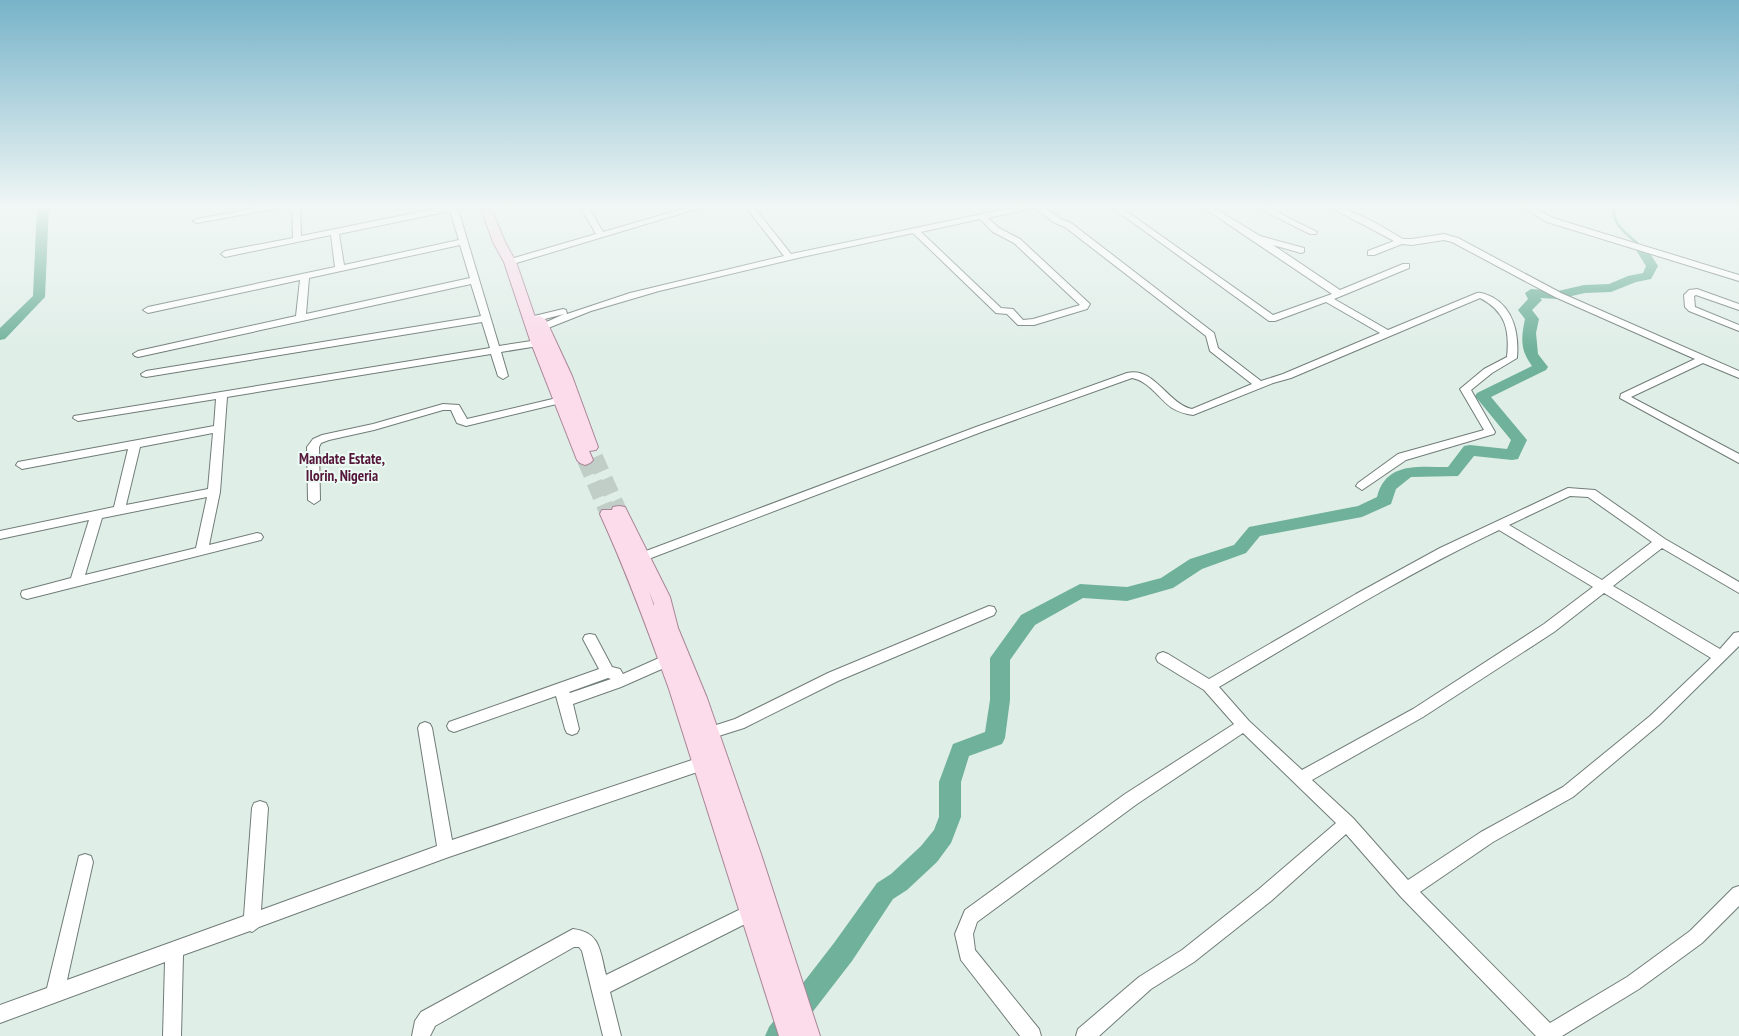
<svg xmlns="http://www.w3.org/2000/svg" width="1739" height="1036" font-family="'PT Sans Narrow',sans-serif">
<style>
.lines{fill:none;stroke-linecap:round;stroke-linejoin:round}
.stream{stroke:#6fb19a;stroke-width:2.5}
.river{fill:#6fb19a;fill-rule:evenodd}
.major-tunnel{stroke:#c1cec8;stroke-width:16;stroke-dasharray:16 8;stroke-linecap:butt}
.minor-casing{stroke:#707c78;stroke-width:2}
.major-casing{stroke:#a88696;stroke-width:2}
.minor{fill:#fff;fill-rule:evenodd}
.major{fill:#fcdbea;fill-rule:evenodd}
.labels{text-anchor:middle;stroke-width:4;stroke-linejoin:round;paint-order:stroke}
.district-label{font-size:15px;font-weight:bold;fill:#55173a;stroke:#edfbf5}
</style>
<rect width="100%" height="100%" fill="#e0eee8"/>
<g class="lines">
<path class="stream" d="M1614 206C1612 225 1625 232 1638 244"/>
<g class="river">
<polygon points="37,206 49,206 45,297 5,339 0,340 0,328 33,296"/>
<path d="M1642 246 1646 247 1658 266 1651 279 1636 282 1611 292 1585 293 1558 299 1540 298 1542 300 1532 310 1539 319 1536 333 1538 354 1548 367 1546 370 1491 397 1527 440 1518 459 1512 460 1474 456 1458 476 1411 477 1396 489 1391 504 1362 517 1260 536 1246 553 1202 569 1173 588 1127 601 1083 598 1035 625 1010 660V700L1005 738 1002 744 969 756 961 782V817L951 843 937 862 907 890 893 899 852 961 794 1036H765L769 1027 834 943 877 883 891 874 921 846 934 830 939 817V782L953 744 985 732 990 700V658L1021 615 1080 584 1127 587 1161 578 1190 559 1234 545 1249 527 1358 506 1377 497C1386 461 1419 467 1448 467L1464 446 1470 445 1507 449 1511 440 1475 396 1477 393 1532 366C1520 350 1521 338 1525 319L1518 310 1528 299 1525 293 1531 289 1558 291 1584 285 1609 284 1628 276 1643 273 1646 266 1636 250Z"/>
</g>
<g class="major-tunnel">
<polyline points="595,457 619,511"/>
<polyline points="585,460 608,514"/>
</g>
<g class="minor-casing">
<g id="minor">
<polygon points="266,206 284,206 280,208 197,223 193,221 197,219"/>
<path d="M292 206H300L301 236 449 206H457L499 346 538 340 543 343 538 346 501 352 508 376 503 379 498 376 491 354 227 397 220 492 209 545 257 533 261 534 263 537 261 540 27 599 22 597 21 594 22 591 71 578 89 520 0 539V531L114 507 128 449 22 469 16 465 18 462 214 426 216 399 78 421 73 418 74 416 490 348 482 322 146 377 142 376 141 374 146 371 481 316 471 284 138 357 135 356 133 354 138 351 296 316 300 280 148 313 143 310 148 307 335 267 331 235 225 257 221 254 225 251 293 238ZM450 211 459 240 344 265 339 234ZM460 245 470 278 306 314 309 278ZM213 433 208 489 126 505 140 447ZM207 497 196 548 85 575 102 518Z"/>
<polygon points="580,206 588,206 603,232 693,206 706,206 513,264 507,264 507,260 596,234"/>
<path d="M745 206H753L791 254 1020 206H1042L1061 219 1071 223 1214 333 1218 348 1261 381 1283 374 1380 333 1326 302 1275 321H1269L1110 206H1119L1273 315 1332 294 1201 206H1211L1260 236 1304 248V252L1301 253 1273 245 1340 290 1403 264H1409V268L1334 299 1388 330 1477 293C1482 292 1487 295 1492 297 1514 309 1519 334 1517 358L1492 373 1471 390 1495 432 1494 434 1406 460 1362 490 1356 486 1358 483 1398 454 1484 430 1460 389 1484 369 1507 357C1510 329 1505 311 1480 298L1291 378 1273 383 1193 415C1185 414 1179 412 1172 408 1159 399 1149 381 1132 378L984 431 638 563H630L628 560 630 557 976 427 1127 373C1154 366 1168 404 1192 409L1252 384 1210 351 1206 336 1065 227 1055 223 1034 208 988 218 999 228 1020 239 1090 304 1087 309 1034 325H1018L1007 314 996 313 913 233 802 257 659 291 591 311 543 330 538 327 540 325 564 314 529 323 524 320 526 318 563 309 566 310 567 314 630 293 784 256ZM980 219 993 232 1014 243 1080 305 1033 319 1023 320 1013 309 1001 308 921 232Z"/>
<polygon points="1254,206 1265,206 1317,232 1316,234 1310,234"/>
<polygon points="1328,206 1339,206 1374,222 1403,239 1412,239 1444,234 1458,238 1561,293 1739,371 1739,378 1703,363 1631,397 1739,454 1739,463 1620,398 1621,394 1695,359 1555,297 1452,242 1444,240 1412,245 1402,244 1374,255 1368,255 1368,251 1394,241"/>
<polygon points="1520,206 1530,206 1553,218 1739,275 1739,281 1547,222"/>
<polygon points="1697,289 1739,304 1739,310 1696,295 1694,296 1695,307 1739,325 1739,331 1689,311 1685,307 1684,295 1689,290"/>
<polygon points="561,397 565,398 566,400 565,402 466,426 457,423 451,410 443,410 374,430 329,440 321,443 319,447 320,500 314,504 308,500 307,447 313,439 322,435 373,424 443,404 459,405 467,419"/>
<path d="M1568 488 1595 490 1665 539 1739 582V593L1662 548 1613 586 1720 649 1734 633 1739 632V646L1660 724 1573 797 1493 842 1420 892 1550 1023 1627 977 1690 931 1733 888 1739 886V906L1702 943 1639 989 1562 1036H1536L1401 897 1346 834 1271 901 1194 962 1151 989 1099 1036H1076L1078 1029 1139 977 1182 950 1259 889 1336 823 1243 733 1137 804 977 922 973 934 975 950 1039 1029 1041 1036H1020L961 960 955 934 965 910 1125 794 1234 724 1204 690 1158 662 1156 658 1158 654 1163 652 1168 654 1209 679 1356 594 1440 548ZM1570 496 1588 497 1652 542 1602 580 1509 525ZM1499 530 1593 587 1544 624 1413 709 1302 770 1249 721 1219 687C1311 633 1402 576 1499 530ZM1604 593 1711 658 1650 716 1563 787 1481 832 1408 880 1353 818 1312 780 1423 717 1554 632Z"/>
<polygon points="989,606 994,607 996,611 994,615 838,681 744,728 709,739 704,737 702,733 704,729 735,719 828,673"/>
<path d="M590 634 595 635 612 667 620 669 623 674 668 654 673 656 675 660 673 664 621 687 573 704 579 729 577 733 572 735 567 733 565 729 556 696 454 732 449 730 447 726 449 722 599 669 583 639 585 635ZM608 678 611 679 570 693 569 692Z"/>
<polygon points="425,722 430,724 432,728 452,840 704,756 709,758 712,763 709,768 446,858 259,927 252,932 250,931 183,955 181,1036 163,1036 165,962 0,1023 0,1005 47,988 79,856 85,854 91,856 93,862 67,980 244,916 252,808 254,803 260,801 266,803 268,808 261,910 437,846 418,728 420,724"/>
<path d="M751 904 757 906 760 912 757 918 610 992 621 1036H603L582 951 579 947H574L435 1026 430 1036H412L415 1021 421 1012 573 929C601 932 600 952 606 975Z"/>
</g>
</g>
<g class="major-casing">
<g id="major">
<polygon points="480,206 490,206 505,242 516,262 535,317 540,316 546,320 572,376 598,447 596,450 589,451 593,460 590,463 585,465 580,463 577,460 531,343 504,262 493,242"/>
<path d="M619 506 625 507 670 597 678 628 707 698 761 854 820 1036H779L669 689C648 630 626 571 600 514L602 510H612L613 507ZM649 591 654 606V604Z"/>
</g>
</g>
<use href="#minor" class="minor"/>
<use href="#major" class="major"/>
</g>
<linearGradient id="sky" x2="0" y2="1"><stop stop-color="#77b3c9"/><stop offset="0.59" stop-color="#f1f7f5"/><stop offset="1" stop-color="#f1f7f5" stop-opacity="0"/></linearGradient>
<rect width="1739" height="351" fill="url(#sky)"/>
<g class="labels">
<g class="district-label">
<text x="342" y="464">Mandate Estate,<tspan x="342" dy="17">Ilorin, Nigeria</tspan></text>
</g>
</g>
</svg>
